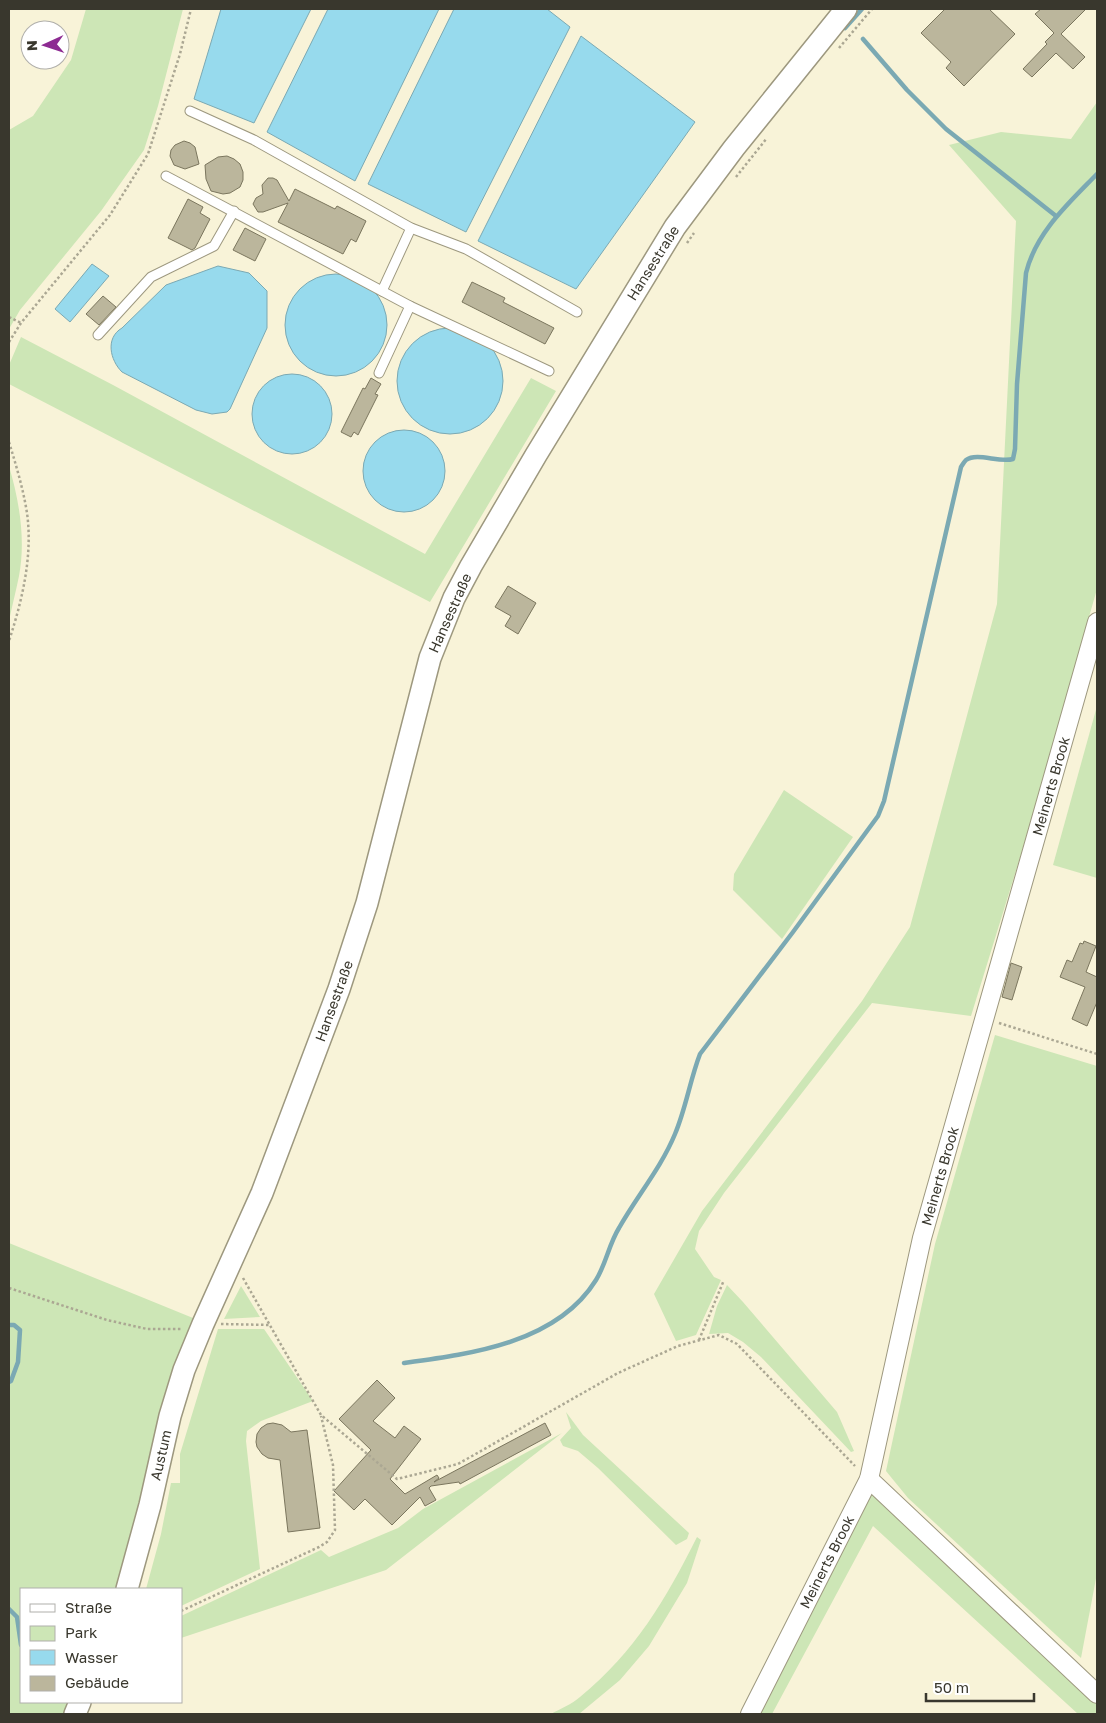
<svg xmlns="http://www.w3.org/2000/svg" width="1106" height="1723" font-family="'Golos Text',sans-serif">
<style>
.green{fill:#cde6b6}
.water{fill:#97daed;stroke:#7ba9b3}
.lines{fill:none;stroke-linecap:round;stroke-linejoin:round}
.stream{stroke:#7ba9b3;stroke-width:4.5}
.building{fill:#bbb69c;stroke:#7b765e}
.service-casing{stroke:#9d987f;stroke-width:11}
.minor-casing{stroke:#9d987f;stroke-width:20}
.tertiary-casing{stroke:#9d987f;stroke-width:24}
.path{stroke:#aba793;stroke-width:2.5;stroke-dasharray:2.5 2.5;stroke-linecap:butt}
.service{stroke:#fff;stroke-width:9}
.minor{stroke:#fff;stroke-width:18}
.tertiary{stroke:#fff;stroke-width:21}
.labels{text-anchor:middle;stroke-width:5;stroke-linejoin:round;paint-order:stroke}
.street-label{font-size:14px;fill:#39372d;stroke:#fff}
</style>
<rect width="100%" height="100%" fill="#f8f3d8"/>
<g class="green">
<polygon points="86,9 183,9 158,106 144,150 101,211 20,310 9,329 9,130 33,116 71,60"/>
<polygon points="1097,102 1097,589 1022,851 971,1016 872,1003 724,1193 699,1231 695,1249 714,1277 721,1280 696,1335 676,1341 654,1294 702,1211 862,1001 910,927 997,604 1016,221 949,145 1001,132 1071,139"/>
<polygon points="21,337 113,385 425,554 531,378 556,391 430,602 9,384 9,365"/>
<path d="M9 466C19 500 26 539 19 576 16 591 12 606 9 621Z"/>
<polygon points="1097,706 1097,878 1053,865"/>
<polygon points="784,790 853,837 782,939 733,890 734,874"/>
<polygon points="995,1035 1097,1066 1097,1573 1081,1658 908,1498 886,1471 935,1244"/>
<polygon points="9,1243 193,1318 163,1409 119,1589 21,1589 21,1702 72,1702 67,1714 9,1714"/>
<polygon points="727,1285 743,1302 837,1412 854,1451 851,1452 761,1357 743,1342 728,1333 709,1334 717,1306"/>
<polygon points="241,1286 260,1317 224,1319"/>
<polygon points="218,1329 264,1329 313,1401 261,1421 247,1431 246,1441 260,1569 181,1606 181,1589 146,1589 161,1534 171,1483 180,1483 180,1454"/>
<polygon points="566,1412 583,1435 689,1533 687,1539 676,1545 598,1468 578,1451 563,1446 560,1440 571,1428"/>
<polygon points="562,1433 386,1570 181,1638 181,1616 321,1550 329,1557 398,1528 423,1509"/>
<polygon points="869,1479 1097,1694 1097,1714 1078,1714 873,1526 772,1714 750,1714"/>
<path d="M697 1537 701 1540 687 1583 649 1646 620 1680 579 1714H551C560 1709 572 1704 580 1697 635 1652 666 1599 697 1537Z"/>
</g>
<g class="water">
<polygon points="221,9 311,9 254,123 194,99"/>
<polygon points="328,9 439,9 355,181 267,132"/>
<polygon points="454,9 547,9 570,27 466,232 368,184"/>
<polygon points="581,36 695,122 576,289 478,241"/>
<polygon points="92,264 109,276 70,322 55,309"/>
<path d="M218 266 249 273 267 291V328L230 409 227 412 212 414 196 410 122 372C110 360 105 338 122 328L166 285Z"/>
<circle cx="336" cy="325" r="51"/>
<circle cx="450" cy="381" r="53"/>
<circle cx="292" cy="414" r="40"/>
<circle cx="404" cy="471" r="41"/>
</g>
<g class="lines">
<g class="stream">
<polyline points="845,28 862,9"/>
<polyline points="863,39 907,90 946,129 1056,216"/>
<polyline points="9,1325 14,1325 20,1330 18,1362 11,1381 9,1382"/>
<path d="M404 1363C471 1354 557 1343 596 1280 606 1264 609 1244 619 1228 637 1196 661 1168 675 1134 686 1108 690 1080 700 1054L793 932 878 816 884 801 961 467C963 464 964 462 966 460 977 452 999 463 1013 459L1015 449 1017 384 1026 273C1036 232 1069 203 1097 174"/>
<polyline points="9,1609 17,1617 21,1645"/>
</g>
</g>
<g class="building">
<polygon points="945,9 989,9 1015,34 964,86 946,68 951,62 921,33"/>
<polygon points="1041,9 1086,9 1061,34 1085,57 1073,69 1056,53 1032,77 1023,69 1047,44 1045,42 1054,33 1035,14"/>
<polygon points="184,141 190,143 195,147 199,164 185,169 174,165 170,156 171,150 175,145"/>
<polygon points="227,156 234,159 240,164 243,172 243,180 240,187 230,193 223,194 211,191 206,179 205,165 218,157"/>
<polygon points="268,178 273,178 277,180 289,201 295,189 335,209 337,206 366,221 356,242 351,239 343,254 278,222 288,203 263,212 258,212 253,204 256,198 263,194 262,185"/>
<polygon points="188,199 203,207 200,213 210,219 195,248 192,250 168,238"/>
<polygon points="245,228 266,239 255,261 233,250"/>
<polygon points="472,282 505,298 503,302 554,328 545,344 462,302"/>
<polygon points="103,296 116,307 99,325 86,314"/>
<polygon points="371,378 381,384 375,394 378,395 358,435 354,432 351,437 341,432 363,388 365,389"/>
<polygon points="508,586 536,603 518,634 505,626 511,616 495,607"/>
<polygon points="1084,941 1096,946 1086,972 1097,977 1097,1002 1087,1026 1072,1019 1085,987 1060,977 1067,960 1072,962 1080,943 1083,944"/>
<polygon points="1011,963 1022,967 1012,1000 1002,997"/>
<polygon points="377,1380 395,1398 373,1421 395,1438 404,1426 421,1439 390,1479 405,1494 437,1475 439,1478 434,1482 545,1423 551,1435 460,1484 459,1482 431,1486 429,1488 436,1500 425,1506 420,1497 392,1525 365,1499 354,1510 334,1491 371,1450 339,1419"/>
<polygon points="273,1423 282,1425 291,1432 307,1430 320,1528 288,1532 280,1460 268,1458 262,1454 257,1447 256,1442 257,1434 261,1428 267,1424"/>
</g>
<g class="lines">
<g class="service-casing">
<g id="service">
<polyline points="190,111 254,140 411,228 466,249 577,312"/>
<polyline points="166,176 410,306 549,371"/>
<polyline points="382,291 411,228"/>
<polyline points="98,335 151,277 214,246 234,211"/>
<polyline points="379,373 410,306"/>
</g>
</g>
<g class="minor-casing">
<g id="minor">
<polyline points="869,1479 1097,1694"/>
<polyline points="750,1714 869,1479 922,1238 1097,622"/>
</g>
</g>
<g class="tertiary-casing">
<g id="tertiary">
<polyline points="127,1589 150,1505 170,1416 184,1370 203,1324 262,1193 339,989 367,903 430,658 454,598 471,566 536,455 675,227 734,148 846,9"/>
<polyline points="75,1714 80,1702"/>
</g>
</g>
<g class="path">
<polyline points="839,48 872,9"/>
<polyline points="736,177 767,138"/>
<polyline points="687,243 694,233"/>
<polyline points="9,317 21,323"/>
<polyline points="9,342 21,323 110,215 148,154 180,54 191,9"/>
<path d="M9 442C16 465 23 488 27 513 33 556 22 601 9 641"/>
<polyline points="999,1023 1097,1054"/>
<polyline points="243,1278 321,1415 397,1479 458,1464 618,1373 678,1346 719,1335 737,1344 855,1466"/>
<polyline points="9,1288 107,1320 147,1329 181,1329"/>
<polyline points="221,1324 270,1325"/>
<polyline points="699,1340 724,1280"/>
<polyline points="181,1611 319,1547 327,1542 335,1530 333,1465 321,1416"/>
</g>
<use href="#service" class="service"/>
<use href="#minor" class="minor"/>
<use href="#tertiary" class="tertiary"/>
</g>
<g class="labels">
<g class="street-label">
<text transform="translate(653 263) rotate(-58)" y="5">Hansestraße</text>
<text transform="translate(450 613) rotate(-66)" y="5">Hansestraße</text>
<text transform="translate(1051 786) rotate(-74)" y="5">Meinerts Brook</text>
<text transform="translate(334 1001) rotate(-70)" y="5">Hansestraße</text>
<text transform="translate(940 1176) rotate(-74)" y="5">Meinerts Brook</text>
<text transform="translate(161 1455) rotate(-77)" y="5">Austum</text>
<text transform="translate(827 1562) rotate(-63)" y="5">Meinerts Brook</text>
</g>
</g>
<rect width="1106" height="1723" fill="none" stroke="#39372d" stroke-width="20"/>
<rect x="20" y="1588" width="162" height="115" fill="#ffffff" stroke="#b0afab"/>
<rect x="30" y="1604" width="25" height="8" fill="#ffffff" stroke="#b0afab"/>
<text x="65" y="1613" font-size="15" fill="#39372d">Straße</text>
<rect x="30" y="1626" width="25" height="15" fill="#cde6b6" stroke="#b0afab"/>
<text x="65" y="1638" font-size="15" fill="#39372d">Park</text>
<rect x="30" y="1650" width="25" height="15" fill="#97daed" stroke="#b0afab"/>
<text x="65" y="1663" font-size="15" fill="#39372d">Wasser</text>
<rect x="30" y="1676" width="25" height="15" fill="#bbb69c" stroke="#b0afab"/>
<text x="65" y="1688" font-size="15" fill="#39372d">Gebäude</text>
<g transform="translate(45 45) rotate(267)"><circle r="24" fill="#ffffff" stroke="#b0afab"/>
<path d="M0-4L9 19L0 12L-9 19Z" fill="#8d2b92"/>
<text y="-8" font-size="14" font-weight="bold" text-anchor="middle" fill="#39372d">N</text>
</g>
<path d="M926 1693v8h108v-8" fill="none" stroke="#39372d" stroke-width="2.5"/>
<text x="934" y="1693" font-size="15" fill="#39372d" stroke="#ffffff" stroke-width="4" paint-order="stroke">50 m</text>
</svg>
